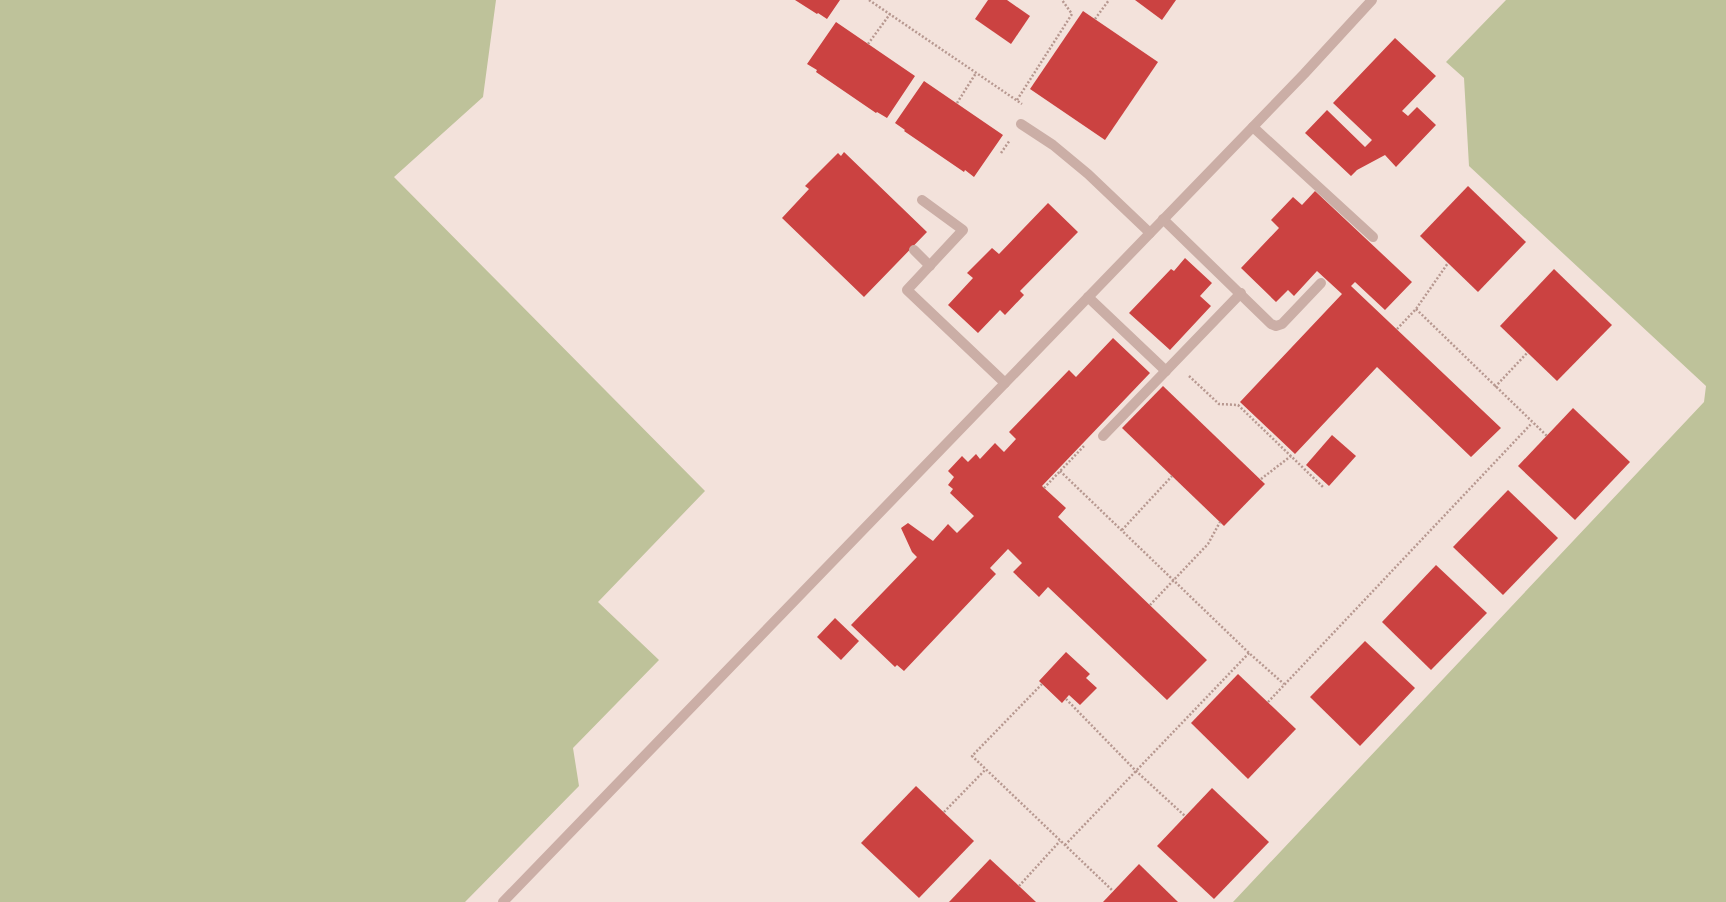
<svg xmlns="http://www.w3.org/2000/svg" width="1726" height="902" font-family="Cabin,sans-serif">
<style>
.green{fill:#bec29a}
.building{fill:#cb4241}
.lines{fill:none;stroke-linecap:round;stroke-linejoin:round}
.path{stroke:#b79890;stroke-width:2.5;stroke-dasharray:2 2;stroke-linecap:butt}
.minor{stroke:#cbaea6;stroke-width:10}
</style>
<rect width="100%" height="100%" fill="#f3e2db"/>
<g class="green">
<polygon points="0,0 496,0 483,97 394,177 705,491 598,602 659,660 573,748 579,786 465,902 0,902"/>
<polygon points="1506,0 1726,0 1726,902 1233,902 1704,402 1706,386 1469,166 1464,78 1446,62"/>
</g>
<g class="building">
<polygon points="795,0 840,0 827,19 818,13 817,14"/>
<polygon points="988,0 1007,0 1030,16 1011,44 975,19"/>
<polygon points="1135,0 1176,0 1162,20"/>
<polygon points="1083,11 1158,62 1105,140 1030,89"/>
<polygon points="836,22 915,76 887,118 877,112 876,113 816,72 817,70 807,64"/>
<polygon points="1395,38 1436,76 1402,111 1408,116 1417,107 1436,125 1396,167 1385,155 1357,170 1351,176 1305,133 1327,110 1365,147 1372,140 1333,103"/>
<polygon points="924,81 1003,135 974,177 965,170 964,172 904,131 905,130 895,123"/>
<polygon points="844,152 927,232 864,297 782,218 809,189 805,186 838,153 841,156"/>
<polygon points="1468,186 1526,242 1478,292 1420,236"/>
<polygon points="1315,191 1412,282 1385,310 1355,282 1351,286 1501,428 1471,457 1377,367 1295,454 1240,402 1342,294 1317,271 1294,296 1288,290 1276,302 1241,268 1279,228 1271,220 1293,197 1302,205"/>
<polygon points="1048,203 1078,232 1020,291 1024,295 1005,315 1000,310 978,333 948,305 973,278 967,273 992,248 999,254"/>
<polygon points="1185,258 1212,283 1200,296 1211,306 1170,350 1129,313 1171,269 1174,271"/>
<polygon points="1554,269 1612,325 1557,381 1500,326"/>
<polygon points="1113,338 1150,373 1042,486 1066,508 1058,517 1207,660 1167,700 1048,587 1039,597 1013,572 1022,563 1008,549 990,568 996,574 904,671 897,665 895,667 851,625 917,557 912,552 901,528 908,523 933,541 948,524 957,533 974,516 950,493 953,489 948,485 954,477 948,471 962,456 968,462 976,454 980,459 995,443 1004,452 1016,439 1009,432 1069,370 1076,377"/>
<polygon points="1163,386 1265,484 1224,526 1122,428"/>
<polygon points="1573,408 1630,462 1575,520 1518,466"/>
<polygon points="1332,435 1356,456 1329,486 1306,465"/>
<polygon points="1508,490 1558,538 1503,595 1453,547"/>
<polygon points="1436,565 1487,613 1431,670 1382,622"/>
<polygon points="835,618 859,641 841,660 817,637"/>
<polygon points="1365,641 1415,688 1360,746 1310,697"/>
<polygon points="1066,652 1090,674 1086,678 1097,688 1080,705 1069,695 1062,703 1039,681"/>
<polygon points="1238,674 1296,729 1248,779 1191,723"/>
<polygon points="916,786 974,841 919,898 861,843"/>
<polygon points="1212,788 1269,842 1214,899 1157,846"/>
<polygon points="990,859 1019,886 1036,902 949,902"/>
<polygon points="1139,864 1178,902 1103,902"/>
</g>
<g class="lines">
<g class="path">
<polyline points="869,0 1022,104"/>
<polyline points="1095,19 1109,0"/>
<polyline points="868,44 890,14"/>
<polyline points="1017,100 1072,14 1062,0"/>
<polyline points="957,103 976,73"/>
<polyline points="1001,153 1010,140"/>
<polyline points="1416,309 1547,436"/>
<polyline points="1397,329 1416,309 1448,263"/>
<polyline points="1189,376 1219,404 1238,405 1324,488"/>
<polyline points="1495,387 1528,352"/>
<polyline points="1060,471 1249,653 1284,684"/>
<polyline points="1261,479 1291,456"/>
<polyline points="1044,488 1085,445"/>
<polyline points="1122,530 1172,476"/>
<polyline points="1150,605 1208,544 1220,522"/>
<polyline points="1042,684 972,756 1113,891"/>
<polyline points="1066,699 1136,771 1185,816"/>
<polyline points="1268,702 1532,423"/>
<polyline points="944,812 986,769"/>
<polyline points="1065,845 1249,653"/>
<polyline points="1019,886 1060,841"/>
</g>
<g class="minor">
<polyline points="1021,124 1053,145 1088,174 1150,233"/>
<polyline points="1253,127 1373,237"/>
<polyline points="922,200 963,230 907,290 1005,383"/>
<polyline points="1163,219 1271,324 1276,326 1282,324 1321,283"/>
<polyline points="914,250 930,266"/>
<polyline points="1088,297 1166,371"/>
<polyline points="1103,436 1241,293"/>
<polyline points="503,902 1304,74 1372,0"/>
</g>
</g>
</svg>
